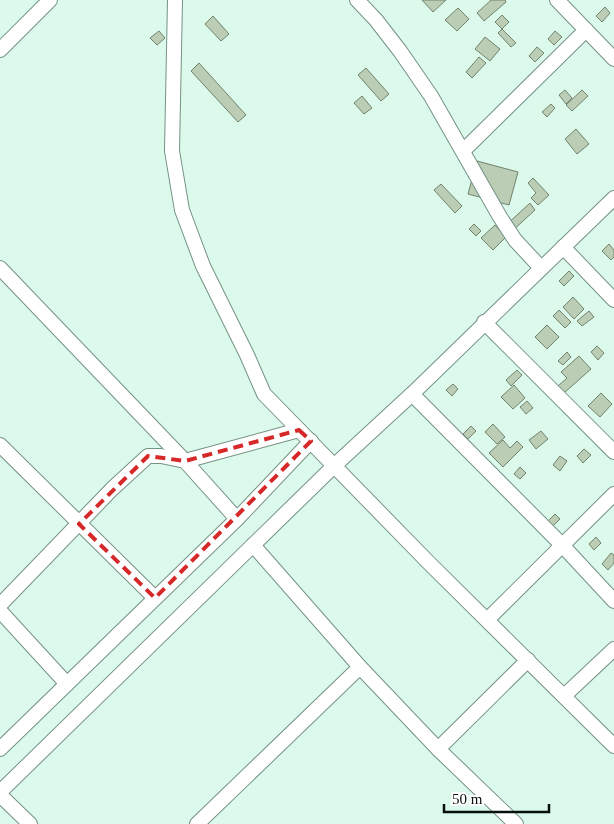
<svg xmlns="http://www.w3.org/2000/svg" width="614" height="824" font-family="Georgia,serif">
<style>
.building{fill:#bbcdb5;stroke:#72836d}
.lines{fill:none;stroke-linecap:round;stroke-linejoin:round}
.minor-casing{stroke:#759285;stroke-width:16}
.minor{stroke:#fff;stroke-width:14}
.marked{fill:none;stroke:#d62828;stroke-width:4;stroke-dasharray:10 6;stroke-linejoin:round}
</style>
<rect width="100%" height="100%" fill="#dbfaec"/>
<g class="building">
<polygon points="422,0 446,0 433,12"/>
<polygon points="491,0 505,0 506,2 484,21 477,13"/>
<polygon points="605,7 610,13 602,22 596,16"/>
<polygon points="458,8 469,19 457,31 445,20"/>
<polygon points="502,15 509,22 502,29 495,22"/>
<polygon points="213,16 229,34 221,41 205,24"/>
<polygon points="502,29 516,43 511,47 498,33"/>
<polygon points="159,31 165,38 157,45 150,38"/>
<polygon points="555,31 562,37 554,45 548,39"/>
<polygon points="485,37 500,49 490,61 475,49"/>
<polygon points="537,47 544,53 535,62 529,56"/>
<polygon points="479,57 486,63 472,78 466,72"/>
<polygon points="199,63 246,115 238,122 191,71"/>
<polygon points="366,68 389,94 381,101 358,75"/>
<polygon points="565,90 572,98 566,104 559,95"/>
<polygon points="582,90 588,96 572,111 566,105"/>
<polygon points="362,96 372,108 364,114 354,103"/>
<polygon points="551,104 555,108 547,117 542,112"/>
<polygon points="576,129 589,144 577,154 565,139"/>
<polygon points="477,161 518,172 509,205 468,194"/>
<polygon points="533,178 549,195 538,205 531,198 536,193 528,183"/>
<polygon points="441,184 462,206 455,213 434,190"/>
<polygon points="530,203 535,210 510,233 504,227"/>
<polygon points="474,224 481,231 476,236 469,229"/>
<polygon points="495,225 506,237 493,250 481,238"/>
<polygon points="609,244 614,250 614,257 611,260 602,251"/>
<polygon points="569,271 574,276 564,286 559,281"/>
<polygon points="573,297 584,309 574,319 563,307"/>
<polygon points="559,310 571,322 565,328 553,316"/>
<polygon points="589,311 594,317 582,326 577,321"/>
<polygon points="547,325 559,337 547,349 535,337"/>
<polygon points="597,346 604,353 598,360 591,352"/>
<polygon points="567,352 571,357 563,365 558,361"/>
<polygon points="579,356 591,369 564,393 558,386 567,378 561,372"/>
<polygon points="517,370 522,375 511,386 506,380"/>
<polygon points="453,384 458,389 452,396 446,390"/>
<polygon points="514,385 525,398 513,409 501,397"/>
<polygon points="601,393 612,404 600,417 588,406"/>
<polygon points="527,401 533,408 526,414 520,407"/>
<polygon points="493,424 505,437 497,444 485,432"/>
<polygon points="471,426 476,431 468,439 463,434"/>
<polygon points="541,431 548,439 536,449 529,440"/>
<polygon points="503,440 510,448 517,441 523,447 503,467 489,453"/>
<polygon points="584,449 591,455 583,463 577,456"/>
<polygon points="560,456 567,461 560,471 553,465"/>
<polygon points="520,467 526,473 520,479 514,474"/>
<polygon points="555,514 560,519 553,526 548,521"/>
<polygon points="596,537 601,543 594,550 589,544"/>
<polygon points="611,553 614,555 614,563 608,570 602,564"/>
</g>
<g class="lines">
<g class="minor-casing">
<g id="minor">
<polyline points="175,0 172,151 182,210 203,266 247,355 264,394 429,563 614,746"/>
<polyline points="357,0 376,20 400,51 431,96 500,217 515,240 541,268"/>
<polyline points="557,0 614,59"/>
<polyline points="0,50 50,0"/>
<polyline points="463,151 586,30"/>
<polyline points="563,247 614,300"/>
<polyline points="0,268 185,461 237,519"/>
<polyline points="484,322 614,452"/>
<polyline points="412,394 562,545 614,601"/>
<polyline points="0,445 155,598"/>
<polyline points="253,545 360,667 438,749 516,824"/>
<polyline points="0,605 112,489 148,456 161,456 185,461 299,430"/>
<polyline points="0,611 67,684"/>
<polyline points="488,619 614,494"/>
<polyline points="564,696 614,649"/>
<polyline points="0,749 237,519 311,441"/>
<polyline points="438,749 528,660"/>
<polyline points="0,792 335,465 412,394 614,198"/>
<polyline points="0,795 30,824"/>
<polyline points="197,824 360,667"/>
</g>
</g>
<use href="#minor" class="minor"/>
</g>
<path class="marked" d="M299 430 311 441 155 598 79 524 148 456 185 461Z"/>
<path d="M444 804v8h105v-8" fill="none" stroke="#07110d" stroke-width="2.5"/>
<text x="452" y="804" font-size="15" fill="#07110d" stroke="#ffffff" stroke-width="4" paint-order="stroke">50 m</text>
</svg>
